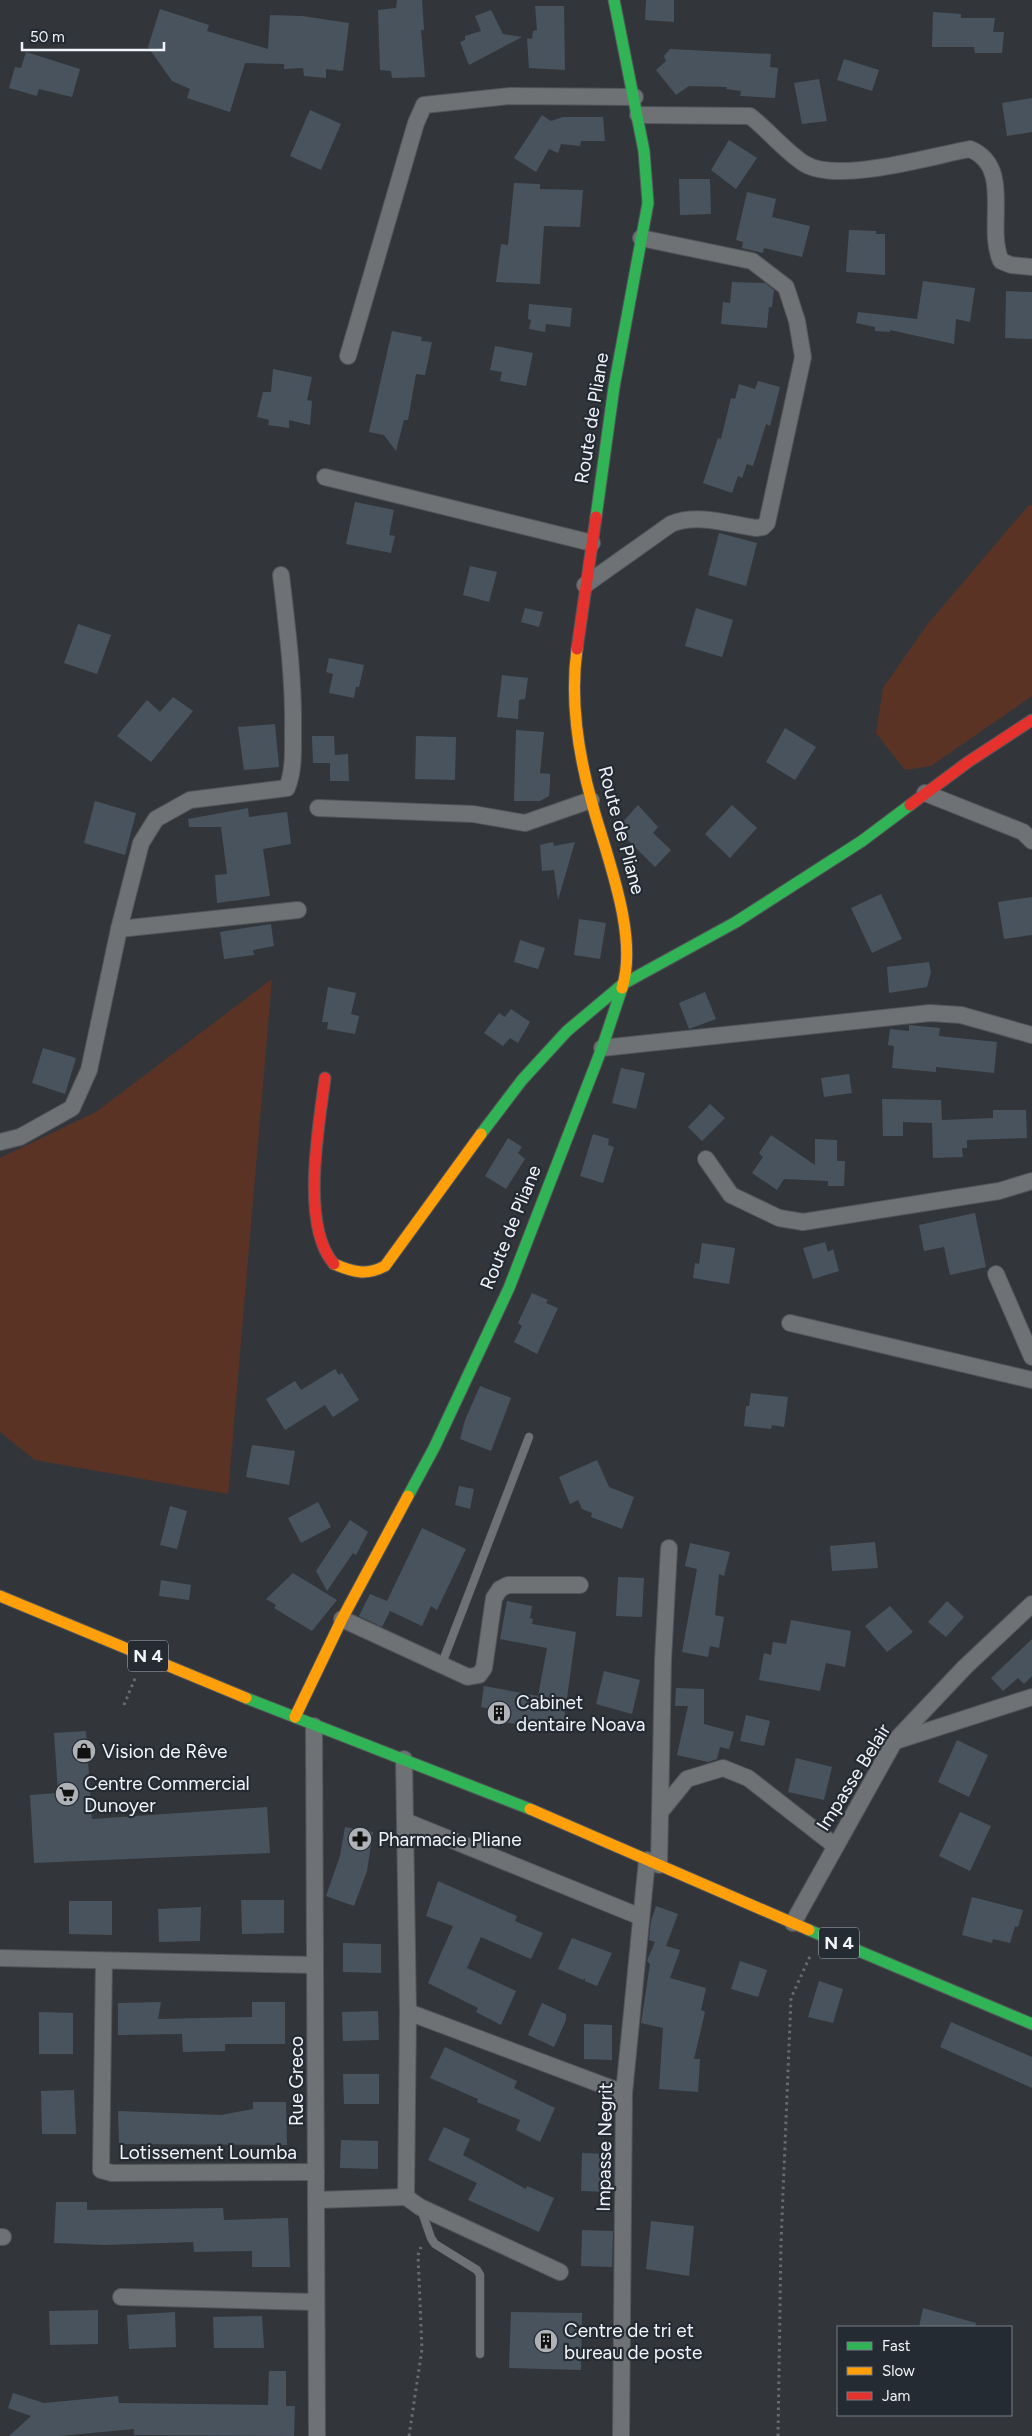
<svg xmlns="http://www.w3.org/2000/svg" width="1032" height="2436" font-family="Figtree,sans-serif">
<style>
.green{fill:#5b3325}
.building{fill:#49535e}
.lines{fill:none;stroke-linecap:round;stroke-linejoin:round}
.lane-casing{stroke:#52555a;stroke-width:9}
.street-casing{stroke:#52555a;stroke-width:18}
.fast-casing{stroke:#52555a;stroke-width:13}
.slow-casing{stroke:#52555a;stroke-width:13}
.jam-casing{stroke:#52555a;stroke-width:13}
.path{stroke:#686c6f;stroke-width:3;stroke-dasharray:2.5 4;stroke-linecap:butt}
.lane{stroke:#6e7275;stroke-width:8}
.street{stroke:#6e7275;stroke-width:16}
.fast{stroke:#30b455;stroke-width:11}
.slow{stroke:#ff9f0a;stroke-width:11}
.jam{stroke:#e5322d;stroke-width:11}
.labels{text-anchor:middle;stroke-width:4.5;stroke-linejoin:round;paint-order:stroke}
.shield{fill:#252b33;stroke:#b4b8bf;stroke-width:1}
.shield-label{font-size:18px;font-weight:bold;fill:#f1f5fb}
.street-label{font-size:19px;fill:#f1f5fb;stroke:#252b33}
.poi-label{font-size:19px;fill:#f1f5fb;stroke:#252b33;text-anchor:start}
</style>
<rect width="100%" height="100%" fill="#32363a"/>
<g class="green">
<polygon points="1032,505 1032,696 931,766 905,770 876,733 883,688 927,625 1028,506"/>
<polygon points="272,979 228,1494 35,1460 0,1432 0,1158 96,1112"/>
</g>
<g class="building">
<polygon points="397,0 422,0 424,30 421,30 425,77 392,78 391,71 380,70 378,10 396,8"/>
<polygon points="646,0 674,0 674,22 645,20"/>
<polygon points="535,6 564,6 565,70 529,68 527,38 532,39 533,31 537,30"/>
<polygon points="160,9 209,25 207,31 268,49 270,15 302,16 349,23 343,71 326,69 326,78 304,76 303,68 284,69 284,64 245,63 230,112 187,98 190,89 172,81 148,47"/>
<polygon points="491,10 503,34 522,37 469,65 460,42 465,40 465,36 481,31 475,16"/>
<polygon points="933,12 961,14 961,18 995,18 993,32 1004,32 1002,53 975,53 974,47 932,47"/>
<polygon points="670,49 771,54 770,67 778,68 775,98 740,96 741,91 726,89 727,87 689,86 676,95 656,70 666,61 664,56"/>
<polygon points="26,52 80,69 72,97 39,89 37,96 9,88 15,67 21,68"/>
<polygon points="844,59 879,70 872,91 837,80"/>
<polygon points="819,79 827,121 802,124 794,83"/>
<polygon points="1032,98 1032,132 1007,136 1002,103"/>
<polygon points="310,110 341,124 321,170 290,156"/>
<polygon points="542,115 551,121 563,117 603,117 605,141 581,141 580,146 561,144 558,153 549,149 536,172 514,158"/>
<polygon points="729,140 757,158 736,189 711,170"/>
<polygon points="679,179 710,179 711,214 680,215"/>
<polygon points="514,183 540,184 540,189 583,190 580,227 544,226 540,284 496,282 501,244 508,245"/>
<polygon points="747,192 776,199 772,217 810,226 802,257 764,248 763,253 742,248 743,242 736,240"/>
<polygon points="849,230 876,231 876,234 885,234 885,275 846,272"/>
<polygon points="923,281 975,288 970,322 956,319 954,344 890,330 890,332 875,331 875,327 856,323 858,312 917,319"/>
<polygon points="732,282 765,283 774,290 772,307 769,307 767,328 721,324 723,302 730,303"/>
<polygon points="1006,291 1032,292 1032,339 1005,338"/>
<polygon points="529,304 572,308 570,327 546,324 545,332 529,329 531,320 528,319"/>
<polygon points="392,331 422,337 421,341 432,342 425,375 416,374 408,420 404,420 396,451 384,435 369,432"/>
<polygon points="495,346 533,353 526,386 500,381 502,372 490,370"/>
<polygon points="273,369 312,377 307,400 312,401 310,425 289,420 289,428 268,425 269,420 257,417 263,392 271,392"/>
<polygon points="758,381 780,387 770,426 766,424 753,466 747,464 742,478 738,476 732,493 703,483 718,438 721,439 731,398 735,399 739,384 755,389"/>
<polygon points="355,502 394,510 389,535 395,536 391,553 346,544"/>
<polygon points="719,533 757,543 746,586 708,575"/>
<polygon points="470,566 497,572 489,602 463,595"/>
<polygon points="525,608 543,612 539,627 521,622"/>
<polygon points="696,608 733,620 722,657 685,646"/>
<polygon points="78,624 111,635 97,674 64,663"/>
<polygon points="329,658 364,665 359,687 356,687 354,698 329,693 333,674 326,672"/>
<polygon points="502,675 528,678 525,699 519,700 518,719 497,717"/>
<polygon points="173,697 193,711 151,762 117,736 147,700 160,712"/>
<polygon points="275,724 279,767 244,770 238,727"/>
<polygon points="785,728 816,747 795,780 766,762"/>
<polygon points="516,730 544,732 540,773 550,774 550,784 549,796 540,801 514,801"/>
<polygon points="312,736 334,736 335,755 348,754 349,781 330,781 330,763 313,763"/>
<polygon points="416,736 456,737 455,780 415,779"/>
<polygon points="95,801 136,813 125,855 84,843"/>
<polygon points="638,805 658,827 653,833 671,850 655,867 623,835 628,829 622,823"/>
<polygon points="732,805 757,828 730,858 705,834"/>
<polygon points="248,808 249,817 287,812 291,844 263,849 270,896 217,903 215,875 227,874 221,827 189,827 188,819"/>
<polygon points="553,842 554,846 575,842 558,900 554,870 542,871 540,845"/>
<polygon points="881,894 902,939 872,953 851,908"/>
<polygon points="1032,897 1032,935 1004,939 998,902"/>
<polygon points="579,919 606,923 600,959 574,955"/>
<polygon points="271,924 274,946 253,950 254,955 224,959 220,932"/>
<polygon points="520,940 545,948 538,969 514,962"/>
<polygon points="929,962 931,972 927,987 889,993 887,967"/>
<polygon points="328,987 356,993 351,1014 359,1016 355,1034 327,1029 328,1022 322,1022"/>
<polygon points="705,992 716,1019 689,1029 679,1003"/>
<polygon points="511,1009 530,1022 518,1043 510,1038 503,1046 484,1033 499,1013 505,1017"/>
<polygon points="909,1025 940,1028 939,1036 997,1042 994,1073 936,1067 936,1072 892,1068 894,1046 888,1045 890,1029 909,1031"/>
<polygon points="43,1048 76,1058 65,1094 32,1083"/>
<polygon points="621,1068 645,1073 636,1109 612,1103"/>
<polygon points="849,1074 852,1093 824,1097 821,1078"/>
<polygon points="882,1099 941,1100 942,1120 993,1118 993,1110 1026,1110 1027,1138 967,1140 967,1148 962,1148 963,1157 933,1158 932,1123 903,1122 903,1136 883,1136"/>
<polygon points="710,1104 725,1118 702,1141 688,1127"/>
<polygon points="593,1134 609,1139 608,1145 614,1147 603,1183 580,1176"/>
<polygon points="771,1135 815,1165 815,1139 837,1140 837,1161 845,1161 844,1186 828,1186 828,1181 784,1179 777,1190 752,1173 763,1157 759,1153"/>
<polygon points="508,1138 522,1147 518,1153 525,1159 506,1189 485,1176"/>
<polygon points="975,1213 986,1267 950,1275 944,1247 924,1251 919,1225"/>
<polygon points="825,1242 828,1252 833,1249 839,1271 813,1279 803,1248"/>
<polygon points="702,1243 735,1248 729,1284 693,1278 695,1263 699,1264"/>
<polygon points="532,1293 548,1300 546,1303 558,1308 537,1354 514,1342 522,1326 518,1323"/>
<polygon points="335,1369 339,1375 342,1373 359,1400 333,1417 325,1405 285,1430 266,1399 295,1381 301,1390"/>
<polygon points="480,1386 511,1398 491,1451 460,1439 465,1420"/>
<polygon points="751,1393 788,1397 784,1427 772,1425 771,1429 744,1426 746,1406 749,1406"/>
<polygon points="252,1445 295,1451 289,1485 246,1477"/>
<polygon points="597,1460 609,1487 634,1497 622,1529 591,1517 592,1513 582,1509 578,1500 570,1504 559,1477"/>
<polygon points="459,1486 474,1489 470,1509 455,1505"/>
<polygon points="318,1502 331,1527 301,1543 288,1518"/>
<polygon points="170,1506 187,1511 177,1549 160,1545"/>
<polygon points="350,1520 368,1532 356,1555 353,1553 327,1591 316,1571"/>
<polygon points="422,1528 466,1549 437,1610 431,1606 422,1626 390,1611 382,1627 359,1616 370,1594 387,1601"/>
<polygon points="875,1542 878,1568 832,1571 830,1546"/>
<polygon points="690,1543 730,1552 724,1576 719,1574 715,1615 724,1617 719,1648 710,1646 708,1657 682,1652 697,1569 685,1566"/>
<polygon points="293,1573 337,1600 312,1631 274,1608 276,1605 266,1599"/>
<polygon points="618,1577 644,1578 642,1617 616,1616"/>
<polygon points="161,1580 191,1585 189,1600 159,1596"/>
<polygon points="507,1601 532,1606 530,1618 533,1619 532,1624 576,1632 564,1720 556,1719 553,1731 504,1722 504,1719 492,1717 493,1709 481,1707 484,1686 538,1696 547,1648 500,1639"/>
<polygon points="947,1601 964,1617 946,1637 928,1622"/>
<polygon points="890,1606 913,1632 887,1652 865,1626"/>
<polygon points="791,1620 851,1631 845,1667 826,1663 820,1691 759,1680 764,1653 771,1655 773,1642 786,1644"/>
<polygon points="1032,1639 1032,1676 1024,1684 1018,1678 1003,1691 991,1678"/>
<polygon points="604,1671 640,1680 632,1714 596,1704"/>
<polygon points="676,1688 704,1689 704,1724 734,1732 729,1749 720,1747 717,1759 708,1762 677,1755 688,1706 675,1706"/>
<polygon points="746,1715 770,1721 764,1746 740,1741"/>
<polygon points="86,1731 92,1819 267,1807 270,1853 34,1863 30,1795 58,1793 54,1733"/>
<polygon points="957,1740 988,1755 969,1797 938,1782"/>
<polygon points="796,1758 832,1767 824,1800 788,1792"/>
<polygon points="960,1812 991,1826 970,1871 939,1856"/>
<polygon points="345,1827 373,1832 367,1871 354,1906 326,1896 340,1856"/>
<polygon points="438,1881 517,1916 515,1921 543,1933 531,1959 481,1937 467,1968 516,1991 501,2025 476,2012 478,2008 428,1983 453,1926 426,1916"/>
<polygon points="972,1897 1023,1910 1018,1927 1015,1926 1010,1943 993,1939 992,1943 962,1935"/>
<polygon points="241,1900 284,1900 284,1933 242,1934"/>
<polygon points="69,1901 112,1901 112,1935 69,1934"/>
<polygon points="656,1906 678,1914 666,1946 680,1950 670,1978 706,1988 701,2010 705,2012 694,2059 700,2059 698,2092 659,2089 663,2028 641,2023 650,1964 647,1961 655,1942 649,1940 651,1921"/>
<polygon points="201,1907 200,1941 159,1942 158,1909"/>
<polygon points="572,1938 612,1953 597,1986 585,1981 585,1978 583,1980 558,1969"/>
<polygon points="343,1943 381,1944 381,1973 343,1972"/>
<polygon points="740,1961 767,1970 758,1997 731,1989"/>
<polygon points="819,1981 843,1989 833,2023 808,2017"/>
<polygon points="161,2002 158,2019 252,2017 252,2002 285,2002 285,2044 225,2044 225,2051 183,2052 182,2034 118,2035 118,2003"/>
<polygon points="542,2003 566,2014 566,2020 554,2047 528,2035"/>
<polygon points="378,2011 379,2040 343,2041 342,2012"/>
<polygon points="39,2012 73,2013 73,2054 39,2054"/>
<polygon points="951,2022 1032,2057 1032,2088 940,2047"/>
<polygon points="584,2024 612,2025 612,2060 584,2059"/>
<polygon points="445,2047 517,2081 514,2088 555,2108 540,2142 516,2130 520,2120 477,2102 478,2099 430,2078"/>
<polygon points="343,2074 379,2074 379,2104 344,2104"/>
<polygon points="74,2090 76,2134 42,2134 41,2091"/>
<polygon points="253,2102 286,2102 287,2145 119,2144 118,2111 221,2115 253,2109"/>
<polygon points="444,2127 470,2139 463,2155 526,2189 527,2186 554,2198 539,2232 468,2200 477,2183 428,2160"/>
<polygon points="341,2140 378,2141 378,2169 340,2168"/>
<polygon points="582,2153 611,2154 610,2192 581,2191"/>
<polygon points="56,2202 87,2202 87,2210 223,2208 224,2220 288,2218 290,2267 252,2267 252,2251 194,2252 193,2242 105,2245 54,2243"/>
<polygon points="651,2221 694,2226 689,2276 646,2269"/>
<polygon points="582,2230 613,2231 612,2267 581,2266"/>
<polygon points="923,2308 976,2323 975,2327 919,2327"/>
<polygon points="98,2310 98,2344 50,2345 49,2311"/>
<polygon points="175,2312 176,2347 129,2349 127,2315"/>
<polygon points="511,2312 582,2313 581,2370 509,2368"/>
<polygon points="262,2316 264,2348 214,2348 213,2317"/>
<polygon points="269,2371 286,2371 286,2406 295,2406 294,2436 134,2435 134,2429 60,2436 9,2436 31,2416 8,2408 13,2393 44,2403 118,2396 119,2403 268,2405"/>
</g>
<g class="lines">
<g class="lane-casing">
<g id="lane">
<polyline points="441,1666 529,1437"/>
<polyline points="421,2209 431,2238 435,2244 477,2270 480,2275 480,2354"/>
</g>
</g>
<g class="street-casing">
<g id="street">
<path d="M638 115 750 116C768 130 788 154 805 164 839 184 931 156 970 149 1014 167 985 226 1001 261L1011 265 1032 267"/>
<polyline points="348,356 416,123 424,105 510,96 635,97"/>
<polyline points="325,477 592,543"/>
<path d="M585 585 671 524C698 513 728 524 756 528L763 527 767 523 803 357 797 321 786 287 752 261 641 238"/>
<polyline points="925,793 1023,832 1032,841"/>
<polyline points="318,808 473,814 525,823 591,800"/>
<polyline points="119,929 298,910"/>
<polyline points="602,1048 930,1013 961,1015 1032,1035"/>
<path d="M0 1142 20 1137 72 1108 89 1070 119 929 141 843 156 819 190 800 287 788C294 770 293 752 293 732 294 679 287 627 281 575"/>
<polyline points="706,1159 731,1195 779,1218 803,1222 999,1191 1032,1181"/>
<polyline points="996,1274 1032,1357"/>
<polyline points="790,1323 1032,1380"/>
<polyline points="342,1619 468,1677 479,1675 484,1668 494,1598 500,1589 508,1585 580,1585"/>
<polyline points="314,1726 317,2436"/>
<polyline points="896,1741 1032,1697"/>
<polyline points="404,1759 408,2012 406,2197 420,2207 560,2272"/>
<polyline points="661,1811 687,1779 723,1768 748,1778 834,1845"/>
<polyline points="405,1821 641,1917"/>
<polyline points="659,1865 663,1660 669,1548"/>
<polyline points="793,1923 894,1742 965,1667 1032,1604"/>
<polyline points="0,1958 315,1965"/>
<polyline points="104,1961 101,2170 112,2173 316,2172"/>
<polyline points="408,2012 624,2093"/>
<polyline points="316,2200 406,2197"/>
<polyline points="0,2237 3,2237"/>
<polyline points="121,2297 316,2302"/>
<polyline points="621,2436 624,2093 647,1860"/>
</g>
</g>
<g class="fast-casing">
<g id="fast">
<polyline points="596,517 614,387 648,203 644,151 614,0"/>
<polyline points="481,1134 522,1080 567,1031 623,984 736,922 862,841 910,805"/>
<polyline points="408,1496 434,1448 509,1288 602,1048 622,988"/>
<polyline points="246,1698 530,1809"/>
<polyline points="809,1930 1032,2024"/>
</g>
</g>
<g class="slow-casing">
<g id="slow">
<path d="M577 649C570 700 578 753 592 803 606 855 639 936 622 988"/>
<path d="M334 1264C353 1272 366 1276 385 1266L481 1134"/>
<polyline points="0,1596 246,1698"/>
<polyline points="295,1717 342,1619 408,1496"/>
<polyline points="530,1809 809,1930"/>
</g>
</g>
<g class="jam-casing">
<g id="jam">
<polyline points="577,649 596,517"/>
<polyline points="910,805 968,762 1032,720"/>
<path d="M325 1078C319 1125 300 1226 334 1264"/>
</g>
</g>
<g class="path">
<polyline points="124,1705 136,1676"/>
<polyline points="409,2436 422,2349 418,2255 421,2247"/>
<polyline points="778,2436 781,2243 791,1998 811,1954"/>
</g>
<use href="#lane" class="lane"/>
<use href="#street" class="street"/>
<use href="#fast" class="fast"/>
<use href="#slow" class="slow"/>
<use href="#jam" class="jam"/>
</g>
<defs>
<g id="building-disc" transform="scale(1.25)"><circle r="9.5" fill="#aeb2b7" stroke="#252b33"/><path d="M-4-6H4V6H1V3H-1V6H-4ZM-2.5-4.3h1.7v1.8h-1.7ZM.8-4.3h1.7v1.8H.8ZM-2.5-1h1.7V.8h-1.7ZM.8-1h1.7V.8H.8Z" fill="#111"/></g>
<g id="shop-disc" transform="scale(1.25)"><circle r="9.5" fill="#aeb2b7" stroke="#252b33"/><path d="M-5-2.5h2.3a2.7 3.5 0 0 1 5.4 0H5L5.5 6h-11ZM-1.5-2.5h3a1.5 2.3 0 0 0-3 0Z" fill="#111"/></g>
<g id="supermarket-disc" transform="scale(1.25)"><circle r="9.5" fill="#aeb2b7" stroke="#252b33"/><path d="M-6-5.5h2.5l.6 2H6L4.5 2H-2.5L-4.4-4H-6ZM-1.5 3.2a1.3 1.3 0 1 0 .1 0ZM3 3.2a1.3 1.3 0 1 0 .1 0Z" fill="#111"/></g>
<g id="pharmacy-disc" transform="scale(1.25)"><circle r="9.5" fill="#aeb2b7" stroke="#252b33"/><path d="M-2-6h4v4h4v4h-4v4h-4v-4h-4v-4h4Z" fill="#111"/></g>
</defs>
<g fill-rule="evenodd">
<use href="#building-disc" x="499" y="1713"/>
<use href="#shop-disc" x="84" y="1751"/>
<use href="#supermarket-disc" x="67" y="1794"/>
<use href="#pharmacy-disc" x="360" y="1839"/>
<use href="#building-disc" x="546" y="2341"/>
</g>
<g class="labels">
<g class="shield">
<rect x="128" y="1640.5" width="40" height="31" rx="4"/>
<rect x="819" y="1927.5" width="40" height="31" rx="4"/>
</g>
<g class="shield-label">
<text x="148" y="1662">N 4</text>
<text x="839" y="1949">N 4</text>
</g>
<g class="street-label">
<text transform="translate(591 418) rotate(-81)" y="7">Route de Pliane</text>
<text transform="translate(622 830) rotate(75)" y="7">Route de Pliane</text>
<text transform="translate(510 1227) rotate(-68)" y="7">Route de Pliane</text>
<text transform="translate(853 1777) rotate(-58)" y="7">Impasse Belair</text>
<text transform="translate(296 2081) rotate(-90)" y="7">Rue Greco</text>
<text transform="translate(604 2147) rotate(-89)" y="7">Impasse Negrit</text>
<text x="208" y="2159">Lotissement Loumba</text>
</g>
<g class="poi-label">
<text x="516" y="1709">Cabinet<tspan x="516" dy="22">dentaire Noava</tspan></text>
<text x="102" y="1758">Vision de Rêve</text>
<text x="84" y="1790">Centre Commercial<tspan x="84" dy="22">Dunoyer</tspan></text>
<text x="378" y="1846">Pharmacie Pliane</text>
<text x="564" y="2337">Centre de tri et<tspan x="564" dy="22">bureau de poste</tspan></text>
</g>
</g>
<rect x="837" y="2326" width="175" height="90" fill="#252b33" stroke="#777c83"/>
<rect x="847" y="2342" width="25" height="8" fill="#30b455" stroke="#777c83"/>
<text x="882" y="2351" font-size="15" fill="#f1f5fb">Fast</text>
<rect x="847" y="2367" width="25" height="8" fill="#ff9f0a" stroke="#777c83"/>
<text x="882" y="2376" font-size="15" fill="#f1f5fb">Slow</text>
<rect x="847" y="2392" width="25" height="8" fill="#e5322d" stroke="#777c83"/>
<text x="882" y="2401" font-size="15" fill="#f1f5fb">Jam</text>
<path d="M22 42v8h142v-8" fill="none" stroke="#f1f5fb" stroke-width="2.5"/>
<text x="30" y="42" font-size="15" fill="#f1f5fb" stroke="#252b33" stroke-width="4" paint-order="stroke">50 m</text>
</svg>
